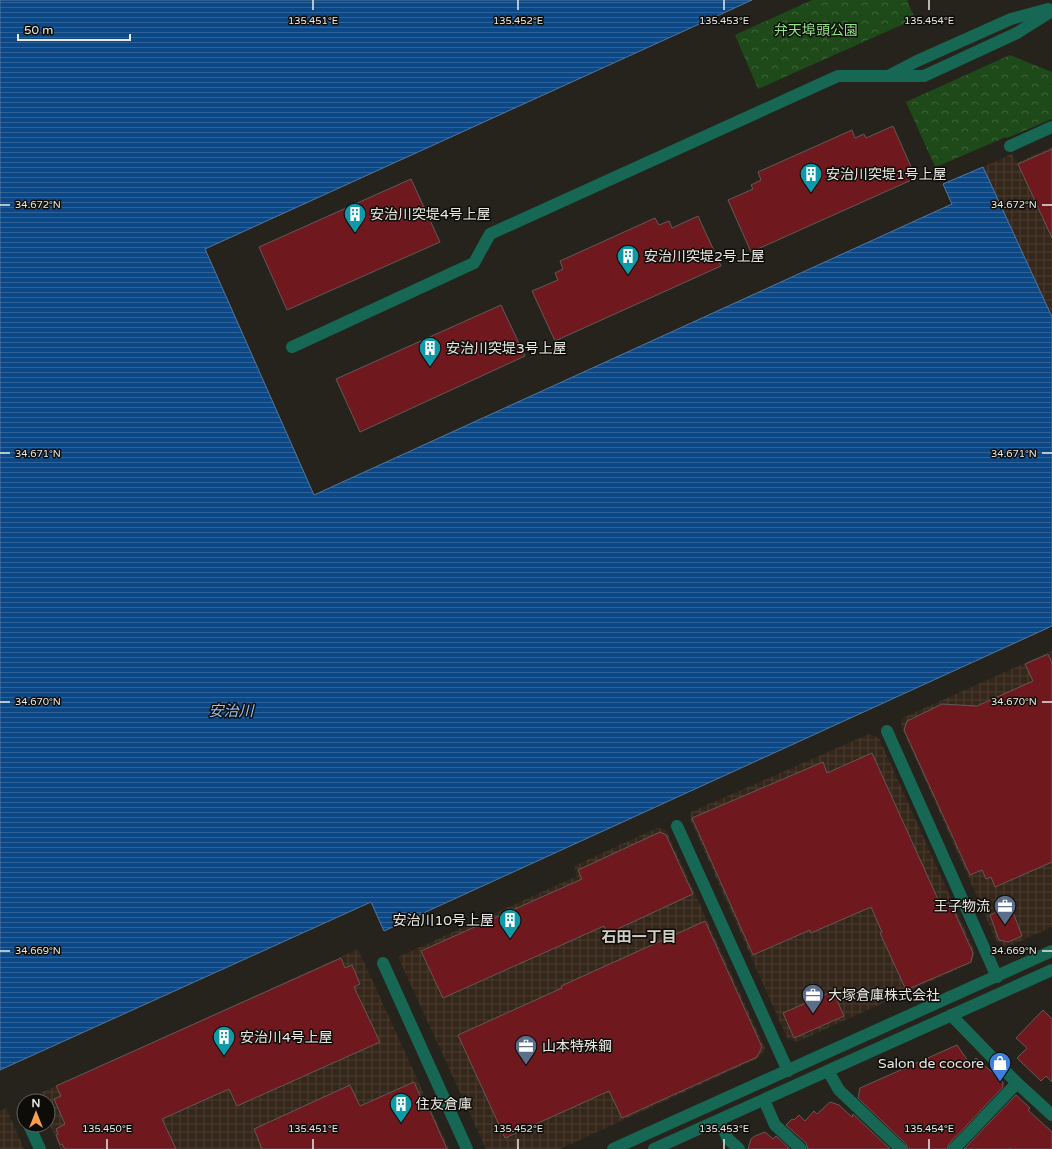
<svg xmlns="http://www.w3.org/2000/svg" width="1052" height="1149" font-family="'Varela Round','Noto Sans JP',sans-serif">
<style>
.industrial{fill:url(#industrial-grid)}
.park{fill:url(#park-crowns)}
.water{fill:url(#water-rules);stroke:#4f78a2}
.building{fill:#6f191e;stroke:#635958}
.lines{fill:none;stroke-linecap:round;stroke-linejoin:round}
.minor{stroke:#176755;stroke-width:12}
.ticks{fill:none;stroke:#eae9e4;stroke-width:1.5}
.labels{text-anchor:middle;stroke-width:3;stroke-linejoin:round;paint-order:stroke}
.park-label{font-size:14px;fill:#93e588;stroke:#0d0c09}
.poi-label{font-size:14px;fill:#eae9e4;stroke:#0d0c09;text-anchor:start}
.water-label{font-size:15px;font-style:italic;fill:#98c3f9;stroke:#0d0c09}
.neighbourhood-label{font-size:15px;font-weight:bold;fill:#d1cec5;stroke:#0d0c09}
.ticks-label{font-size:10px;text-anchor:middle;fill:#eae9e4;stroke:#0d0c09;stroke-width:3;stroke-linejoin:round;paint-order:stroke}
</style>
<defs>
<pattern id="industrial-grid" width="8" height="8" patternUnits="userSpaceOnUse"><rect width="8" height="8" fill="#36271b"/><path d="M0 4h8M4 0v8" fill="none" stroke="#4a3c31"/></pattern>
<pattern id="park-crowns" width="20" height="18" patternUnits="userSpaceOnUse"><rect width="20" height="18" fill="#1e4a19"/><path d="M2 6a3 3 0 1 1 6 0M12 15a3 3 0 1 1 6 0" fill="none" stroke="#3f643a"/></pattern>
<pattern id="water-rules" width="6" height="5" patternUnits="userSpaceOnUse"><rect width="6" height="5" fill="#0d4886"/><path d="M0 2.5h6" fill="none" stroke="#306297"/></pattern>
</defs>
<rect width="100%" height="100%" fill="#25231c"/>
<g class="industrial">
<polygon points="1052,147 1052,317 983,167 1012,154 1016,163"/>
<polygon points="1052,651 1052,927 1007,947 997,942 901,726 902,718"/>
<polygon points="869,734 879,738 975,952 971,963 797,1042 787,1038 690,819 691,812"/>
<polygon points="657,828 666,830 765,1048 761,1057 560,1149 486,1149 398,957 577,876 574,866"/>
<polygon points="358,949 449,1149 61,1149 48,1121 48,1101 39,1101 36,1095"/>
<polygon points="6,1108 24,1149 0,1149 0,1111"/>
</g>
<g class="park">
<polygon points="812,0 907,0 915,19 758,89 735,35"/>
<polygon points="1010,55 1052,72 1052,119 1007,138 1006,137 936,167 936,169 906,102"/>
</g>
<polygon class="water" points="0,0 752,0 205,249 314,495 952,204 943,184 983,167 1052,317 1052,626 384,931 371,902 0,1070"/>
<g class="building">
<polygon points="893,126 916,178 751,252 728,200 753,189 751,185 761,180 758,172 852,130 855,138 864,134 866,138"/>
<polygon points="1052,149 1052,238 1018,164"/>
<polygon points="411,179 440,242 287,310 259,247"/>
<polygon points="698,216 721,266 555,341 532,291 558,280 555,273 563,269 560,261 655,218 659,225 669,221 672,228"/>
<polygon points="501,305 525,356 360,432 336,379"/>
<polygon points="1048,654 1052,663 1052,862 995,887 991,877 986,879 982,870 970,875 904,730 907,721 942,704 977,706 1033,681 1025,664"/>
<polygon points="872,753 941,906 950,902 973,953 971,962 906,990 880,933 882,932 871,907 811,933 810,930 753,955 692,818 823,762 827,773"/>
<polygon points="660,832 666,835 693,894 607,934 604,926 443,998 421,951 582,879 578,870"/>
<polygon points="1001,910 1004,916 1013,912 1022,936 1008,942 999,940 990,915"/>
<polygon points="705,921 762,1047 757,1057 622,1118 609,1091 505,1138 458,1035 562,988 561,986"/>
<polygon points="341,958 345,968 352,965 360,984 354,987 380,1042 237,1106 229,1089 162,1119 176,1149 65,1149 62,1144 60,1145 56,1135 58,1134 56,1129 65,1124 54,1099 61,1096 56,1086"/>
<polygon points="833,991 844,1016 794,1038 783,1013"/>
<polygon points="1043,1010 1052,1019 1052,1082 1046,1076 1041,1081 1017,1058 1027,1048 1016,1038"/>
<polygon points="957,1045 970,1064 976,1058 1003,1082 1003,1087 949,1144 947,1149 908,1149 906,1144 858,1098 860,1088"/>
<polygon points="414,1082 421,1098 424,1097 447,1149 262,1149 254,1129 350,1085 360,1106"/>
<polygon points="1016,1095 1030,1108 1028,1110 1052,1132 1052,1149 1011,1149 1010,1148 1008,1149 964,1149"/>
<polygon points="830,1102 839,1105 852,1117 853,1114 890,1149 808,1149 806,1143 786,1125 792,1119 794,1120 799,1115 805,1121 814,1111 817,1114"/>
<polygon points="765,1132 773,1139 776,1136 790,1149 748,1149 751,1139 755,1136"/>
</g>
<g class="lines">
<g class="minor">
<polyline points="890,75 917,61 1011,19 1048,9"/>
<polyline points="1010,146 1052,127"/>
<polyline points="292,347 474,263 490,234 838,76 924,76 1017,33 1052,11"/>
<polyline points="887,731 997,977"/>
<polyline points="677,826 788,1071"/>
<polyline points="383,963 467,1149"/>
<polyline points="951,1015 1017,1083 1052,1115"/>
<polyline points="828,1071 839,1090 901,1149"/>
<polyline points="764,1100 775,1125 801,1149"/>
<polyline points="719,1120 728,1139 739,1149"/>
<polyline points="29,1125 40,1149"/>
<polyline points="613,1149 1052,951"/>
<polyline points="654,1149 1052,970"/>
<polyline points="954,1149 1017,1083"/>
</g>
</g>
<path class="ticks" d="M313 0V10M518 0V10M724 0V10M929 0V10M0 205H10M1042 205H1052M0 453H10M1042 453H1052M0 702H10M1042 702H1052M0 951H10M1042 951H1052M107 1139V1149M313 1139V1149M518 1139V1149M724 1139V1149M929 1139V1149"/>
<defs>
<g id="building-pin" transform="scale(1.15)"><path d="M0 17L-7.5 6A9.5 9.5 0 1 1 7.5 6Z" fill="#0f9aa8" stroke="#0d0c09"/><path d="M-4-6H4V6H1V3H-1V6H-4ZM-2.5-4.3h1.7v1.8h-1.7ZM.8-4.3h1.7v1.8H.8ZM-2.5-1h1.7V.8h-1.7ZM.8-1h1.7V.8H.8Z" fill="#fff"/></g>
<g id="office-pin" transform="scale(1.15)"><path d="M0 17L-7.5 6A9.5 9.5 0 1 1 7.5 6Z" fill="#5c6f8a" stroke="#0d0c09"/><path d="M-6-3h4V-5.5h4V-3h4V5H-6ZM-1-4.5V-3h2v-1.5ZM-6 0V1H6V0Z" fill="#fff"/></g>
<g id="shop-pin" transform="scale(1.15)"><path d="M0 17L-7.5 6A9.5 9.5 0 1 1 7.5 6Z" fill="#3f7fe0" stroke="#0d0c09"/><path d="M-5-2.5h2.3a2.7 3.5 0 0 1 5.4 0H5L5.5 6h-11ZM-1.5-2.5h3a1.5 2.3 0 0 0-3 0Z" fill="#fff"/></g>
</defs>
<g fill-rule="evenodd">
<use href="#building-pin" x="811" y="174"/>
<use href="#building-pin" x="355" y="214"/>
<use href="#building-pin" x="628" y="256"/>
<use href="#building-pin" x="430" y="348"/>
<use href="#office-pin" x="1005" y="906"/>
<use href="#building-pin" x="510" y="920"/>
<use href="#office-pin" x="813" y="995"/>
<use href="#building-pin" x="224" y="1037"/>
<use href="#office-pin" x="526" y="1046"/>
<use href="#shop-pin" x="1000" y="1063"/>
<use href="#building-pin" x="401" y="1104"/>
</g>
<g class="labels">
<g class="park-label">
<text x="816" y="35">弁天埠頭公園</text>
</g>
<g class="poi-label">
<text x="826" y="179">安治川突堤1号上屋</text>
<text x="370" y="219">安治川突堤4号上屋</text>
<text x="644" y="261">安治川突堤2号上屋</text>
<text x="446" y="353">安治川突堤3号上屋</text>
<text x="990" y="911" text-anchor="end">王子物流</text>
<text x="494" y="925" text-anchor="end">安治川10号上屋</text>
<text x="828" y="1000">大塚倉庫株式会社</text>
<text x="240" y="1042">安治川4号上屋</text>
<text x="542" y="1051">山本特殊鋼</text>
<text x="984" y="1068" text-anchor="end">Salon de cocore</text>
<text x="416" y="1109">住友倉庫</text>
</g>
<g class="water-label">
<text x="231" y="716">安治川</text>
</g>
<g class="neighbourhood-label">
<text x="639" y="942">石田一丁目</text>
</g>
</g>
<g class="ticks-label">
<text x="313" y="24">135.451°E</text>
<text x="518" y="24">135.452°E</text>
<text x="724" y="24">135.453°E</text>
<text x="929" y="24">135.454°E</text>
<text x="38" y="208">34.672°N</text>
<text x="1014" y="208">34.672°N</text>
<text x="38" y="457">34.671°N</text>
<text x="1014" y="457">34.671°N</text>
<text x="38" y="705">34.670°N</text>
<text x="1014" y="705">34.670°N</text>
<text x="38" y="954">34.669°N</text>
<text x="1014" y="954">34.669°N</text>
<text x="107" y="1132">135.450°E</text>
<text x="313" y="1132">135.451°E</text>
<text x="518" y="1132">135.452°E</text>
<text x="724" y="1132">135.453°E</text>
<text x="929" y="1132">135.454°E</text>
</g>
<g transform="translate(36 1113)"><circle r="19" fill="#0d0c09" stroke="#656461"/>
<path d="M0-3L7 15L0 10L-7 15Z" fill="#fb9e50"/>
<text y="-6" font-size="11" font-weight="bold" text-anchor="middle" fill="#eae9e4">N</text>
</g>
<path d="M18 34v6h112v-6" fill="none" stroke="#eae9e4" stroke-width="2"/>
<text x="24" y="34" font-size="12" fill="#eae9e4" stroke="#0d0c09" stroke-width="3" paint-order="stroke">50 m</text>
</svg>
